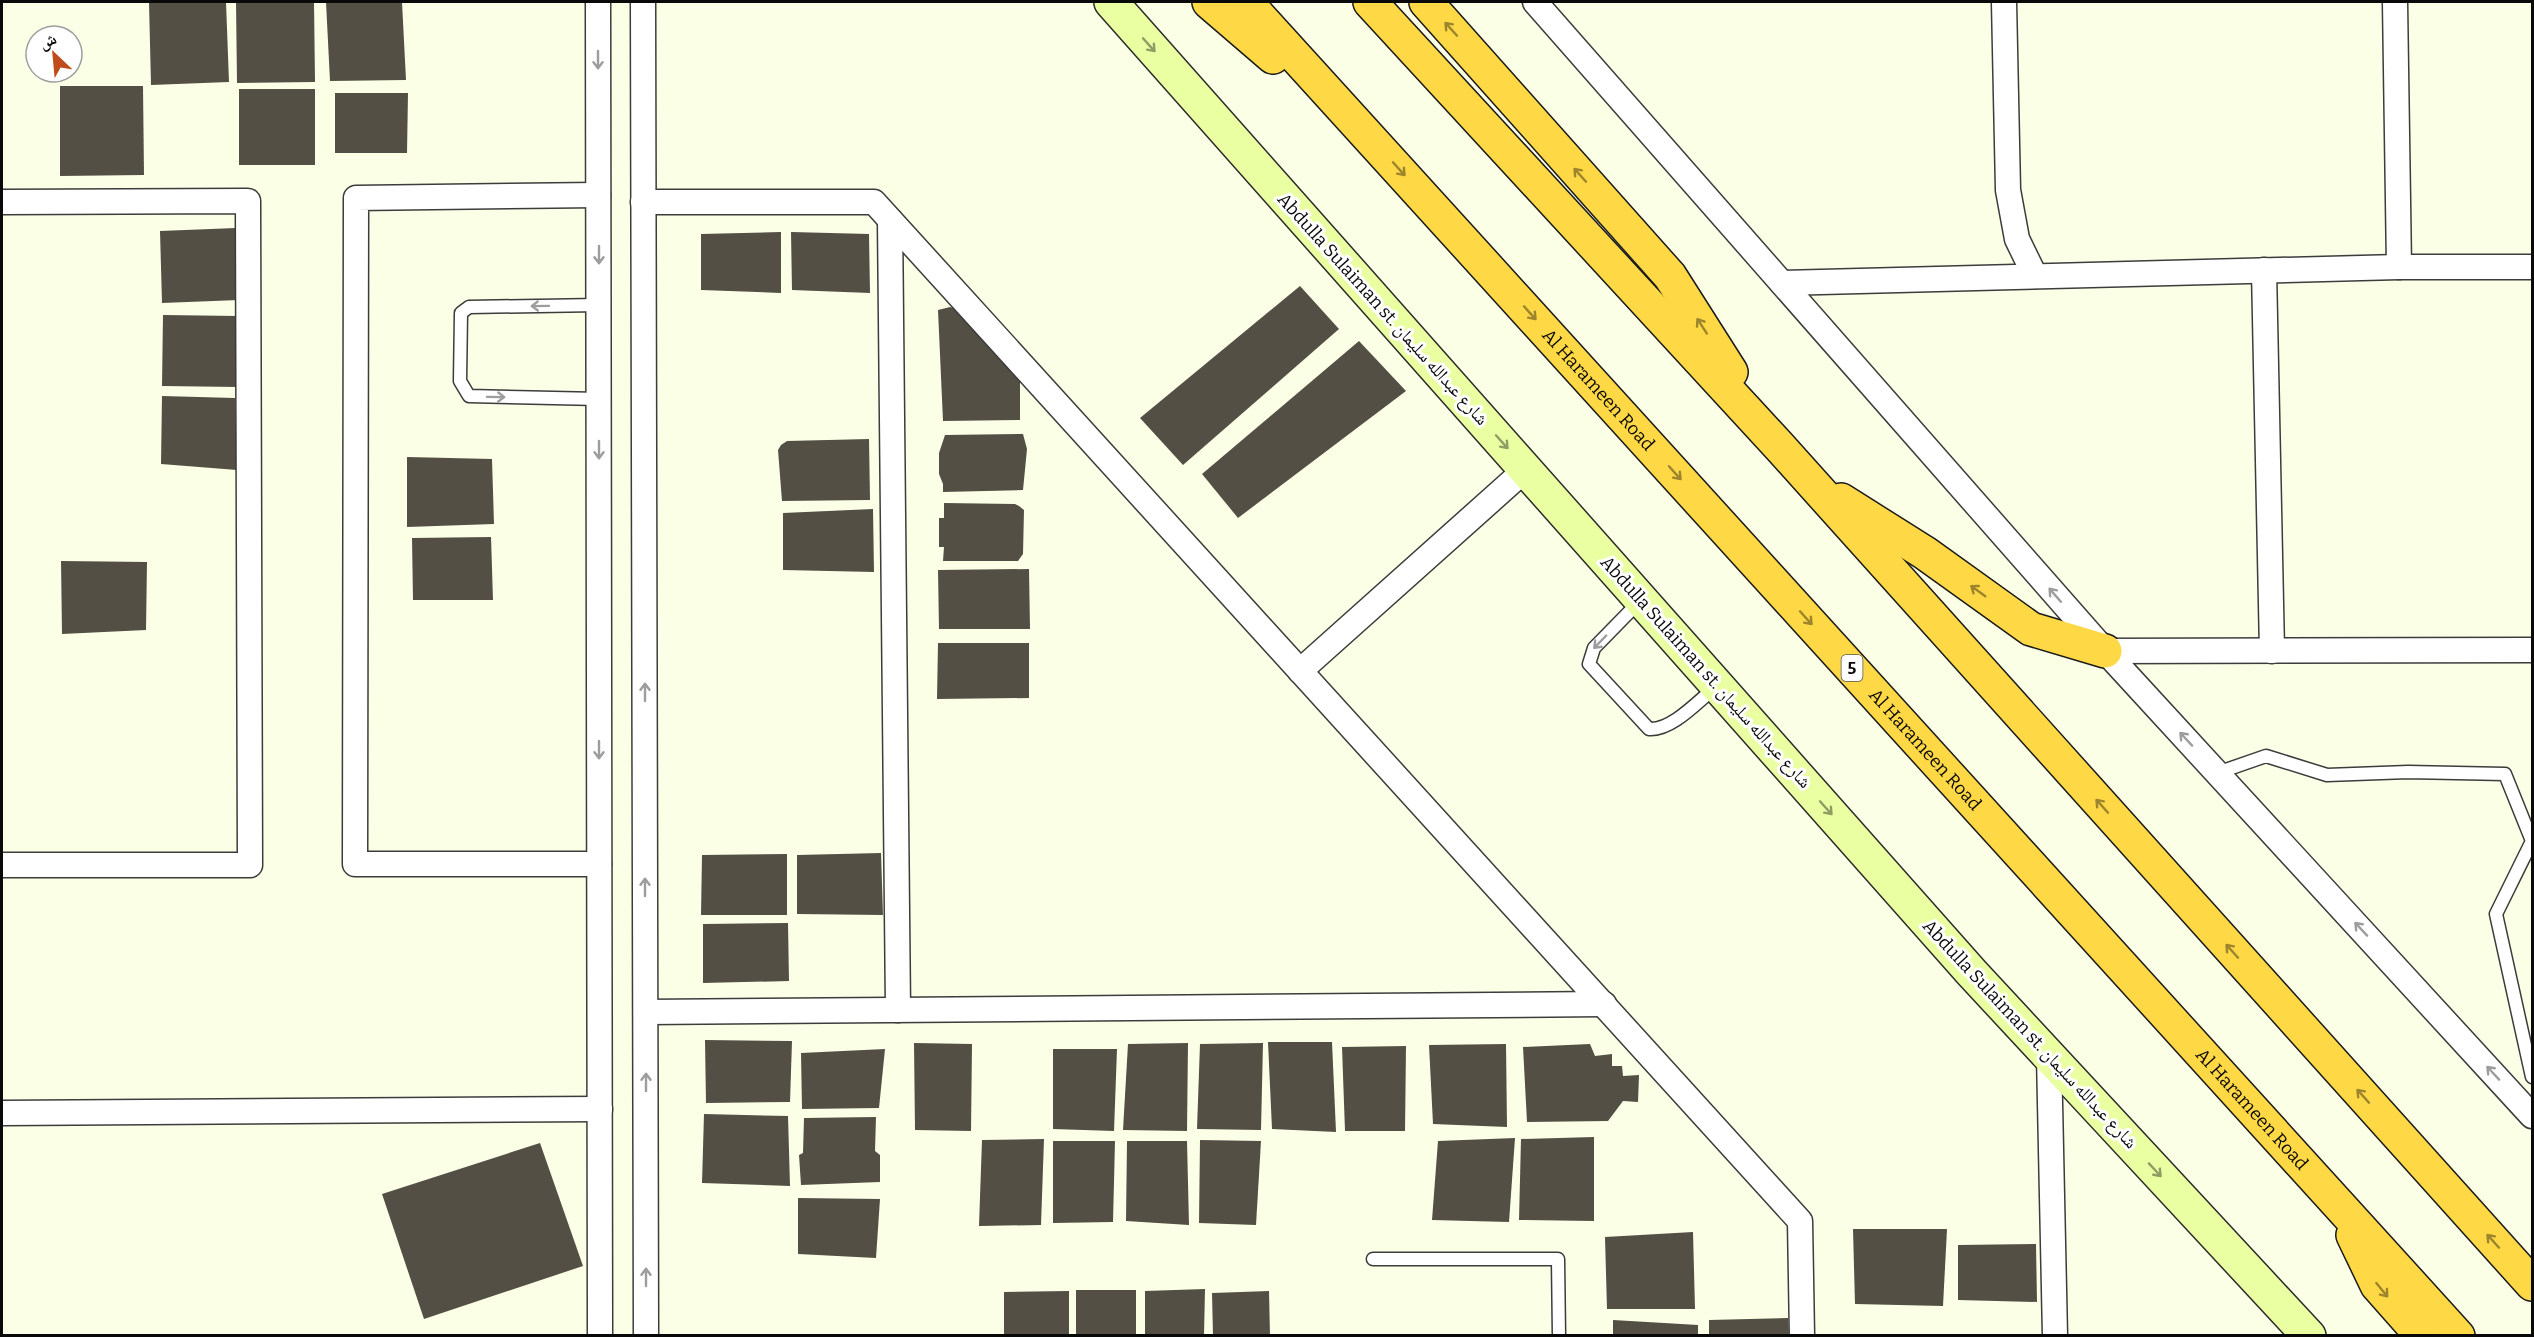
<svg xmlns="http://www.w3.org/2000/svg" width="2534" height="1337" font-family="Bitter,'Noto Naskh Arabic',serif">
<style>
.building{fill:#534f45}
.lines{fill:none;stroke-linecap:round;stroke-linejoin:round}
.lane-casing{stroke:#3c3c3c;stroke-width:15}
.street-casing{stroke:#3c3c3c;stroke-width:27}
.secondary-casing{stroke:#2b2b2b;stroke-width:36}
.highway-casing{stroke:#1a1a1a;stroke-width:36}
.lane{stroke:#fff;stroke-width:12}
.street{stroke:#fff;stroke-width:24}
.secondary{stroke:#e9ffa1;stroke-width:33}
.highway{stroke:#fed845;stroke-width:33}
.oneway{stroke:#9c852d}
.oneway2{stroke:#8f9d64}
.oneway3{stroke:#9d9d9d}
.labels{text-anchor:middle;stroke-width:6;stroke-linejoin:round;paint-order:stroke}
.shield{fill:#fff;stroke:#535353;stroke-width:1.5}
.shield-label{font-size:16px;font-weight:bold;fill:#090909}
.street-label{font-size:18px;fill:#090909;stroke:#fff}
</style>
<rect width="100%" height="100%" fill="#fbffe6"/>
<g class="building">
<polygon points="149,2 226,2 229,82 151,85"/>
<polygon points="236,2 314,2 315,82 237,83"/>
<polygon points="326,2 402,2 406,80 330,81"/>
<polygon points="60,86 143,86 144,175 60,176"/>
<rect x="239" y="89" width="76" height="76"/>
<polygon points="335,93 408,93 407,153 335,153"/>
<polygon points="236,228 239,300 162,303 160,231"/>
<polygon points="781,232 781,293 701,290 701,234"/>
<polygon points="791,232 869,234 870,293 792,290"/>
<polygon points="1300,286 1339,329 1183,465 1140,418"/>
<polygon points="950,307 956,309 1020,379 1020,420 943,421 938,310"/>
<polygon points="163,315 239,316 238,387 162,386"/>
<polygon points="1359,341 1406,391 1238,518 1202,474"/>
<polygon points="162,396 235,398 237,470 161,464"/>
<polygon points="1023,434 1027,449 1023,490 943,492 943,484 939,474 939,453 945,435"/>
<polygon points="869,439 870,500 782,501 778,450 781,445 787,441"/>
<polygon points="407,457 492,459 494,524 407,527"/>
<polygon points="944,503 1015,504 1019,506 1024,510 1023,554 1018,561 943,561 944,547 939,547 939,518 944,518"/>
<polygon points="873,509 874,572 783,570 783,513"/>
<polygon points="491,537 493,600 413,600 412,538"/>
<polygon points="61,561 147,562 146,630 62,634"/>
<polygon points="1029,569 1030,629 939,629 938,570"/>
<polygon points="938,643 1029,643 1029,698 937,699"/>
<polygon points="881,853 883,915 797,914 797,855"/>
<polygon points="787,854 787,915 701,915 702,855"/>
<polygon points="788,923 789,981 703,983 703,924"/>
<polygon points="705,1040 792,1041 790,1102 706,1103"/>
<polygon points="1268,1042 1332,1042 1336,1132 1272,1129"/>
<polygon points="914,1043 972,1044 971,1131 915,1130"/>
<polygon points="1188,1043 1187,1131 1123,1130 1128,1044"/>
<polygon points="1263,1043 1261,1130 1197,1129 1200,1044"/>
<polygon points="1506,1044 1507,1127 1433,1124 1429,1045"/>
<polygon points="1590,1044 1595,1056 1612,1054 1612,1066 1622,1066 1623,1076 1639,1075 1638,1102 1623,1101 1608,1121 1527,1122 1523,1047"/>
<polygon points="1406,1046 1405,1131 1345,1131 1342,1047"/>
<polygon points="885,1049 879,1108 802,1109 801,1053"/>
<polygon points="1053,1049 1117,1049 1114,1131 1053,1129"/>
<polygon points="704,1114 788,1116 790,1186 702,1183"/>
<polygon points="876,1117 875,1151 880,1155 880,1182 801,1185 799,1155 803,1153 804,1118"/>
<polygon points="1594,1137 1594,1221 1519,1220 1521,1139"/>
<polygon points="1515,1138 1509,1222 1432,1220 1438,1141"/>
<polygon points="1044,1139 1041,1225 979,1226 982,1140"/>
<polygon points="1200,1140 1261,1141 1256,1225 1199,1223"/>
<polygon points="1053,1141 1115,1141 1113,1222 1053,1223"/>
<polygon points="1127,1141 1187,1141 1189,1225 1126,1221"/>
<polygon points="540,1143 583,1266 424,1319 382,1194"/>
<polygon points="798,1198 880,1199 876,1258 798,1254"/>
<polygon points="1853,1229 1947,1229 1943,1306 1855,1304"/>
<polygon points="1693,1232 1695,1309 1607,1309 1605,1237"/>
<polygon points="2036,1244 2037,1302 1958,1300 1958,1245"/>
<polygon points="1205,1289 1204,1336 1145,1336 1145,1291"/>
<rect x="1076" y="1290" width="60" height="46"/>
<polygon points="1069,1291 1069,1336 1004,1336 1004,1292"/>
<polygon points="1269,1291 1270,1336 1213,1336 1212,1293"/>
<polygon points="1788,1318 1789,1336 1709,1336 1709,1320"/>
<polygon points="1613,1320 1698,1325 1698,1336 1613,1336"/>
</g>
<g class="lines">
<g class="lane-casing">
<g id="lane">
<polyline points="599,305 469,307 461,313 460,381 469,396 599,399"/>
<path d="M1640 601 1594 648 1589 664 1649 729C1672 731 1699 700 1717 686"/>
<polyline points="2217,773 2266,756 2327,775 2408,772 2505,774 2532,841 2496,914 2532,1077"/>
<polyline points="1373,1259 1558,1259 1559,1336"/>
</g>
</g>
<g class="street-casing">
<g id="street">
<polyline points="598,2 600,1336"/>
<polyline points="643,2 646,1336"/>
<polyline points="1535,2 2105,651 2532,1116"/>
<polyline points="2004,2 2008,190 2017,239 2035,276"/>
<polyline points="2395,2 2399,267"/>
<polyline points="598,195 356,198 355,864 599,864"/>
<polyline points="2,202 248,201 250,865 2,865"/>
<polyline points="643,202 874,202 1800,1221 1802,1336"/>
<polyline points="890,220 898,1010"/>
<polyline points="2264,270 2272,651"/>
<polyline points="1782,283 2399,267 2532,267"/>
<polyline points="2105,651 2532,650"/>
<polyline points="1300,671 1526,469"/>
<polyline points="646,1012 1604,1004"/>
<polyline points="2049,1056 2055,1336"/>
<polyline points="2,1113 600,1109"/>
</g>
</g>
<g class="secondary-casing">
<polyline id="secondary" points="1111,2 1972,973 2309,1336"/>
</g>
<g class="highway-casing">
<g id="highway">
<polyline points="1209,2 1273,57"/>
<path id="s1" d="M1246 2 2458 1336"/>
<polyline points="1370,2 1779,446 2532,1284"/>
<polyline points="1426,2 1670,276 1731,372"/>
<polyline points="1841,500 1925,553 2031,629 2105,651"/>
<polyline points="2353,1235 2377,1285 2422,1336"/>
</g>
</g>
<use href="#lane" class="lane"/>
<use href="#street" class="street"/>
<use href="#secondary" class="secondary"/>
<use href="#highway" class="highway"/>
</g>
<defs><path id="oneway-shaft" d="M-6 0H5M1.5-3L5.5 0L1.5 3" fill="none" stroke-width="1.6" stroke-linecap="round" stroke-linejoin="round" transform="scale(1.5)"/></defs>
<g class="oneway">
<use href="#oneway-shaft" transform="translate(1451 29) rotate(-132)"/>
<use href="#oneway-shaft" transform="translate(1399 169) rotate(48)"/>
<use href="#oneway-shaft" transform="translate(1580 175) rotate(-132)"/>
<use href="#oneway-shaft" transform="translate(1530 313) rotate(48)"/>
<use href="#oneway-shaft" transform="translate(1702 326) rotate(-123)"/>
<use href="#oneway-shaft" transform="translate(1675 473) rotate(48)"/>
<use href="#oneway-shaft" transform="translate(1978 591) rotate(-144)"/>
<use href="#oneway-shaft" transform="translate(1806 618) rotate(48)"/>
<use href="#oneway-shaft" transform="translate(2102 806) rotate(-132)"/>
<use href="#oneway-shaft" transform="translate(2232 951) rotate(-132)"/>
<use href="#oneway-shaft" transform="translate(2363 1096) rotate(-132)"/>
<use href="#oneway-shaft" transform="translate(2493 1241) rotate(-132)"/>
<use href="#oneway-shaft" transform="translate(2382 1290) rotate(51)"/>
</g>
<g class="oneway2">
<use href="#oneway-shaft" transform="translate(1149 45) rotate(48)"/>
<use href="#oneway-shaft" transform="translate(1502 442) rotate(48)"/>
<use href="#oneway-shaft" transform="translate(1826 808) rotate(48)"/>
<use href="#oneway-shaft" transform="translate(2155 1170) rotate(47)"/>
</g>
<g class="oneway3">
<use href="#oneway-shaft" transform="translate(598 60) rotate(90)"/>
<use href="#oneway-shaft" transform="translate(599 255) rotate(90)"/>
<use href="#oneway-shaft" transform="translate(540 306) rotate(179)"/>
<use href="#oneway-shaft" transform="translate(496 397) rotate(1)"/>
<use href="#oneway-shaft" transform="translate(599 450) rotate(90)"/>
<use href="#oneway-shaft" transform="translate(2055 595) rotate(-131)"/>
<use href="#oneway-shaft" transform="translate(1600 642) rotate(134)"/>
<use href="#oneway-shaft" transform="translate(645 692) rotate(-90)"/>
<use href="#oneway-shaft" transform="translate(2186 739) rotate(-133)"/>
<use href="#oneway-shaft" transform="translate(599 750) rotate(90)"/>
<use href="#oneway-shaft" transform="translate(645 887) rotate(-90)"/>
<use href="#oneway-shaft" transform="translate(2361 929) rotate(-133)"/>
<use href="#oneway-shaft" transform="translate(2493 1073) rotate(-133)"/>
<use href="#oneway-shaft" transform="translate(646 1082) rotate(-90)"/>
<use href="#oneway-shaft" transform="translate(646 1277) rotate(-90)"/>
</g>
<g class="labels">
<rect class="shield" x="1841.5" y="655" width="21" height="26" rx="4.5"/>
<g class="shield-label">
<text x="1852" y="674">5</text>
</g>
<g class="street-label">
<text transform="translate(1383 309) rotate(48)" y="6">Abdulla Sulaiman st. شارع عبدالله سليمان</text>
<text dy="6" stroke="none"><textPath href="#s1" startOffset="524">Al Harameen Road</textPath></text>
<text transform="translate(1706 672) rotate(48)" y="6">Abdulla Sulaiman st. شارع عبدالله سليمان</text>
<text dy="6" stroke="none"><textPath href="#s1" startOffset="1010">Al Harameen Road</textPath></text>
<text transform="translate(2030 1034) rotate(47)" y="6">Abdulla Sulaiman st. شارع عبدالله سليمان</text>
<text dy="6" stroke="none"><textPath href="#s1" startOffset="1496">Al Harameen Road</textPath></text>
</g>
</g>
<rect width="2534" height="1337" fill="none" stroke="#090909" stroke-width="6"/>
<g transform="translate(54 54) rotate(334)"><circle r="28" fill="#ffffff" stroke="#9d9d9d" stroke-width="1.5"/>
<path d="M0-4.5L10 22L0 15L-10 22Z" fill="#c04b1b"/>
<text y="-9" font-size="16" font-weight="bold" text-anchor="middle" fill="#090909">ش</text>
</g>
</svg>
